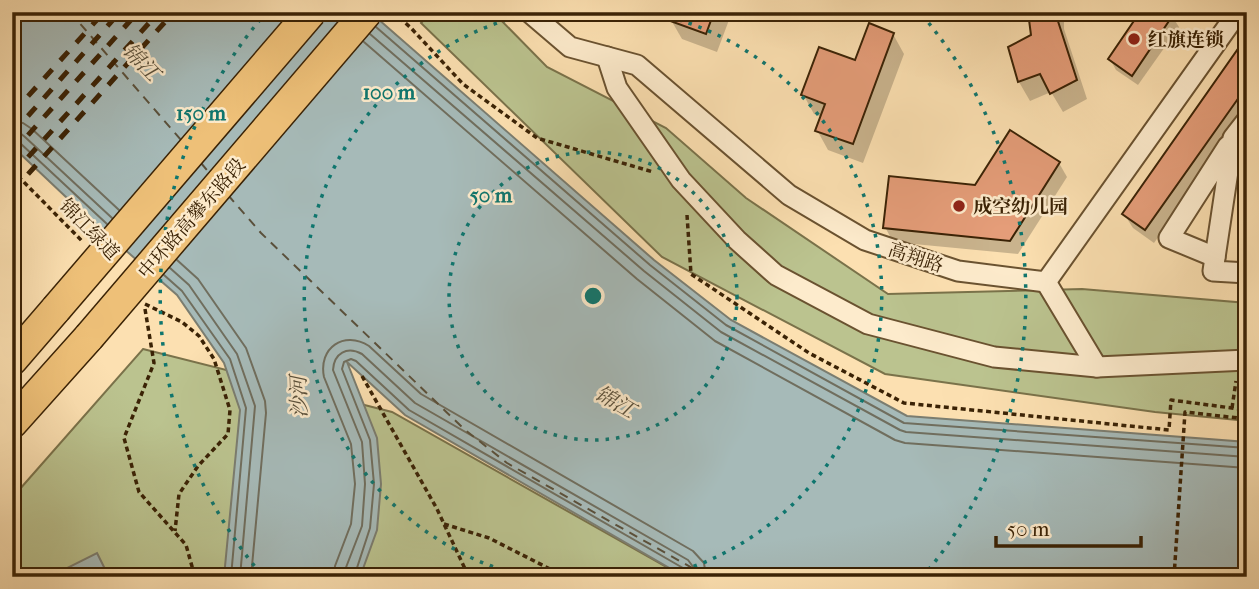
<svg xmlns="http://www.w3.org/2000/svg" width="1259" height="589" font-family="'IM FELL French Canon','Noto Serif SC',serif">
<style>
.green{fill:#bbc38f;stroke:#7a724a;stroke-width:2}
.water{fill:#a6bab8;stroke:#7b7d70;stroke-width:2}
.shadow{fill:#0003}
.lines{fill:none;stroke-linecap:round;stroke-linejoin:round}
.shore{stroke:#706e5e;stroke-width:2}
.ferry{stroke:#5a503b;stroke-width:2;stroke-dasharray:9 7;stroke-linecap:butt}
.building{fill:#e59d79;stroke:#3a2205;stroke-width:2}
.street-casing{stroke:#6a5230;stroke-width:23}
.primary-casing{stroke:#3a2205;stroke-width:33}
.path{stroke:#3a2205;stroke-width:3.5;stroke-dasharray:5 3.5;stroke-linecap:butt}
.street{stroke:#fdebcc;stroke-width:19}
.primary{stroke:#eec078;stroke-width:30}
.rail{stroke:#3a2205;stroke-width:5;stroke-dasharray:12 12;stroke-linecap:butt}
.primary-bridge-casing{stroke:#3a2205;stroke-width:33;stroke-linecap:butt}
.primary-bridge{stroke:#eec078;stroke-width:30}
.ring{fill:none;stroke:#0f766e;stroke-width:3.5;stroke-dasharray:3.5 7}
.poi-dot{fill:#8f2418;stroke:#fdebcc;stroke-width:2.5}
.labels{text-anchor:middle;stroke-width:5;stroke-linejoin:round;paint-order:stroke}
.poi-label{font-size:19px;font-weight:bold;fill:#3a2205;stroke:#fdebcc;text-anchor:start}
.street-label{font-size:19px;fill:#3a2205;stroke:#fdebcc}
.water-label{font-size:21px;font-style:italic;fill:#5a503b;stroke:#fdebcc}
.centre{fill:#0f766e;stroke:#fdebcc;stroke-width:3.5}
.ring-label{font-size:21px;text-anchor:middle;font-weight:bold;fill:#0f766e;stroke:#fdebcc;stroke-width:5;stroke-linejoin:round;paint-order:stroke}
</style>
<rect width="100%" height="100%" fill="#fce0b1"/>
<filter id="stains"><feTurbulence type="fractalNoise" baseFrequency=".00286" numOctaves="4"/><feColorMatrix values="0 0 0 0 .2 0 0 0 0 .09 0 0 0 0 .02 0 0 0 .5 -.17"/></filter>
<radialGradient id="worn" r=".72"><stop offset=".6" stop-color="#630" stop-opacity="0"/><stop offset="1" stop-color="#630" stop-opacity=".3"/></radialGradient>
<g class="green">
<polygon points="431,12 493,12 547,67 666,128 746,198 888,294 1082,289 1247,303 1247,421 1155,412 885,374 662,257 421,23"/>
<polygon points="143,349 392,412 684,577 12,577 12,498"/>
</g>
<g class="water">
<polygon points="12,12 370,12 654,260 731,320 907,416 1247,442 1247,577 685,577 405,415 347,362 377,438 381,484 377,530 360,577 224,577 240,410 224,363 177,295 85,215 12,146"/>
<polygon points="97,553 109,577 51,577 55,574"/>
</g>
<g class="shadow">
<polygon points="674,12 732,12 717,52 682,39 671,20"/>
<polygon points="1030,12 1064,12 1064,29 1087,99 1063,112 1051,92 1030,101 1019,82 1010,48 1033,36"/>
<polygon points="1167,12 1172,16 1179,27 1138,85 1116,70 1110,59"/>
<polygon points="893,34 904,54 863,163 828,150 817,130 822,117 814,114 803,94 856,63"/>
<polygon points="1247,40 1247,111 1154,243 1133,228 1124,214"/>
<polygon points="1059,163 1067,177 1018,254 893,242 885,227 976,187"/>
</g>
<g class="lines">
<g class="shore">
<polyline points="376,27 650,265 726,325 904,423 1247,448"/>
<polyline points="370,34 644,271 721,332 900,430 906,432 1247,457"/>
<polyline points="364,42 637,279 715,341 895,440 905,443 1247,468"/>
<polyline points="12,122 23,123 32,129 119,210"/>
<polyline points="12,133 20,133 25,137 112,218"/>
<polyline points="12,141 20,143 107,224"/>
<polyline points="177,260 198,279 246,348 265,401 266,413 251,577"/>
<polyline points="170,268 189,285 237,354 255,406 240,577"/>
<polyline points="164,275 182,291 230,359 246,408 231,577"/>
<path d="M334 577 335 566 351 524 355 484 351 444 324 377C318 348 344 330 369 346L421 394 693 551 704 563 706 577"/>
<path d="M345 577V570L362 526 365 484 362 442 333 370C334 353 347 346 362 354L415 403 688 560 694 568 696 577"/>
<polyline points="354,577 370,528 374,484 370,440 342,369 344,362 351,359 356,361 409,410 683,568 686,571 687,577"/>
</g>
<g class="ferry">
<polyline points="70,12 181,140"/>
<polyline points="201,163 211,175"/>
<polyline points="228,195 261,233 464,429 507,463 708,577"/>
<polyline points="1071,577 1078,573 1151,577"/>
</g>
</g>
<g class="building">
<polygon points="652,12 714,12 706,34 651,14"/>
<polygon points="1028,12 1055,12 1077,80 1050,94 1040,74 1018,82 1008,47 1031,35"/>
<polygon points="1140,12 1175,12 1132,76 1108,59"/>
<polygon points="869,23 894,33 853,144 815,131 825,104 801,95 819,47 855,60"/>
<polygon points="1247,36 1247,86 1145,230 1122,214"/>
<polygon points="1010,130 1060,162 1010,241 883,228 889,176 975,185"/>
</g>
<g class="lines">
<g class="street-casing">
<g id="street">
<polyline points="529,12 570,47 637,65 789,195 865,240 958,271 1046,282 1238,12"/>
<polyline points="607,57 617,88 681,180 737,240 776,275 868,324 994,357 1097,367 1247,360"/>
<polyline points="1247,120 1233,138 1213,271 1247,273"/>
<polyline points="1215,257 1169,238 1228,146"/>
<polyline points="1046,282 1097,367"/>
</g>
</g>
<g class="primary-casing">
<g id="primary">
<polyline points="12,360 56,309"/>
<polyline points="12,423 89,337"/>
</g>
</g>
<g class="path">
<polyline points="393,12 411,28 463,84 537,138 653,172"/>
<polyline points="12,170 83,242"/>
<polyline points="687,215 691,274 809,353 904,403 1169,430 1171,400 1247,410"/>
<polyline points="145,304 182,322 199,336 214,359 230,410 228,434 198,466 179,494 175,531"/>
<polyline points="145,309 154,363 124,438 139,492 186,545 195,577"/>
<polyline points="362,376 437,509 467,573"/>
<polyline points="1232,408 1236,381"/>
<polyline points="444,524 489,538 552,570 559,577"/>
<path d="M458 577C472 570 485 571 500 577"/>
<polyline points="1174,577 1185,412 1247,419"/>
</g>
<use href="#street" class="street"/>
<use href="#primary" class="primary"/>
<g class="rail">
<polyline points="12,114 104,12"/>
<polyline points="12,134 120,12"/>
<polyline points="12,153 138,12"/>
<polyline points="12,175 159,12"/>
<polyline points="12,192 174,12"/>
</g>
<g class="primary-bridge-casing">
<g id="primary-bridge">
<polyline points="56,309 311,12"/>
<polyline points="89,337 367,12"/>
</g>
</g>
<use href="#primary-bridge" class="primary-bridge"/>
</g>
<g class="ring">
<circle cx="593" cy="296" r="144"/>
<path d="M523 576A289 289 0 0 1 538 12M648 12A289 289 0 0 1 663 576"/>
<path d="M261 574A433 433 0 0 1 264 15M922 15A433 433 0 0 1 925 574"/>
</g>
<g class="poi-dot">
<circle cx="1134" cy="39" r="7"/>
<circle cx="959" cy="206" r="7"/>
</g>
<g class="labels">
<g class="poi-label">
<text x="1148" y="46">红旗连锁</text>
<text x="973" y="213">成空幼儿园</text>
</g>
<g class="street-label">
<text transform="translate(191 218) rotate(-49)" y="7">中环路高攀东路段</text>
<text transform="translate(90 229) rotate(46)" y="7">锦江绿道</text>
<text transform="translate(916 257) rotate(18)" y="7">高翔路</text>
</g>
<g class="water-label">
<text transform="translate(141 62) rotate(46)" y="7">锦江</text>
<text transform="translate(299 397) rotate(-92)" y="7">沙河</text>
<text transform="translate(615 402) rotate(30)" y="7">锦江</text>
</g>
</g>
<circle cx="593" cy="296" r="10" class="centre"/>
<g class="ring-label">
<text x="389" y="99">100 m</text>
<text x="201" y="120">150 m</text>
<text x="491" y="202">50 m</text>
</g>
<rect width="1259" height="589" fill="none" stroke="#fce0b1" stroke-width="42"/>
<rect x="14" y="14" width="1231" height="561" fill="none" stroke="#3a2205" stroke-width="3.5"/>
<rect x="21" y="21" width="1217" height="547" fill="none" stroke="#3a2205" stroke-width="2"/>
<path d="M996 536v10h145v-10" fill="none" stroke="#3a2205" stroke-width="3.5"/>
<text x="1007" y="536" font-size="21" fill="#3a2205" stroke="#fdebcc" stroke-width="5" paint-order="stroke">50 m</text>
<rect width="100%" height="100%" filter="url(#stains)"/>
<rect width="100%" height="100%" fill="url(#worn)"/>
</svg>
